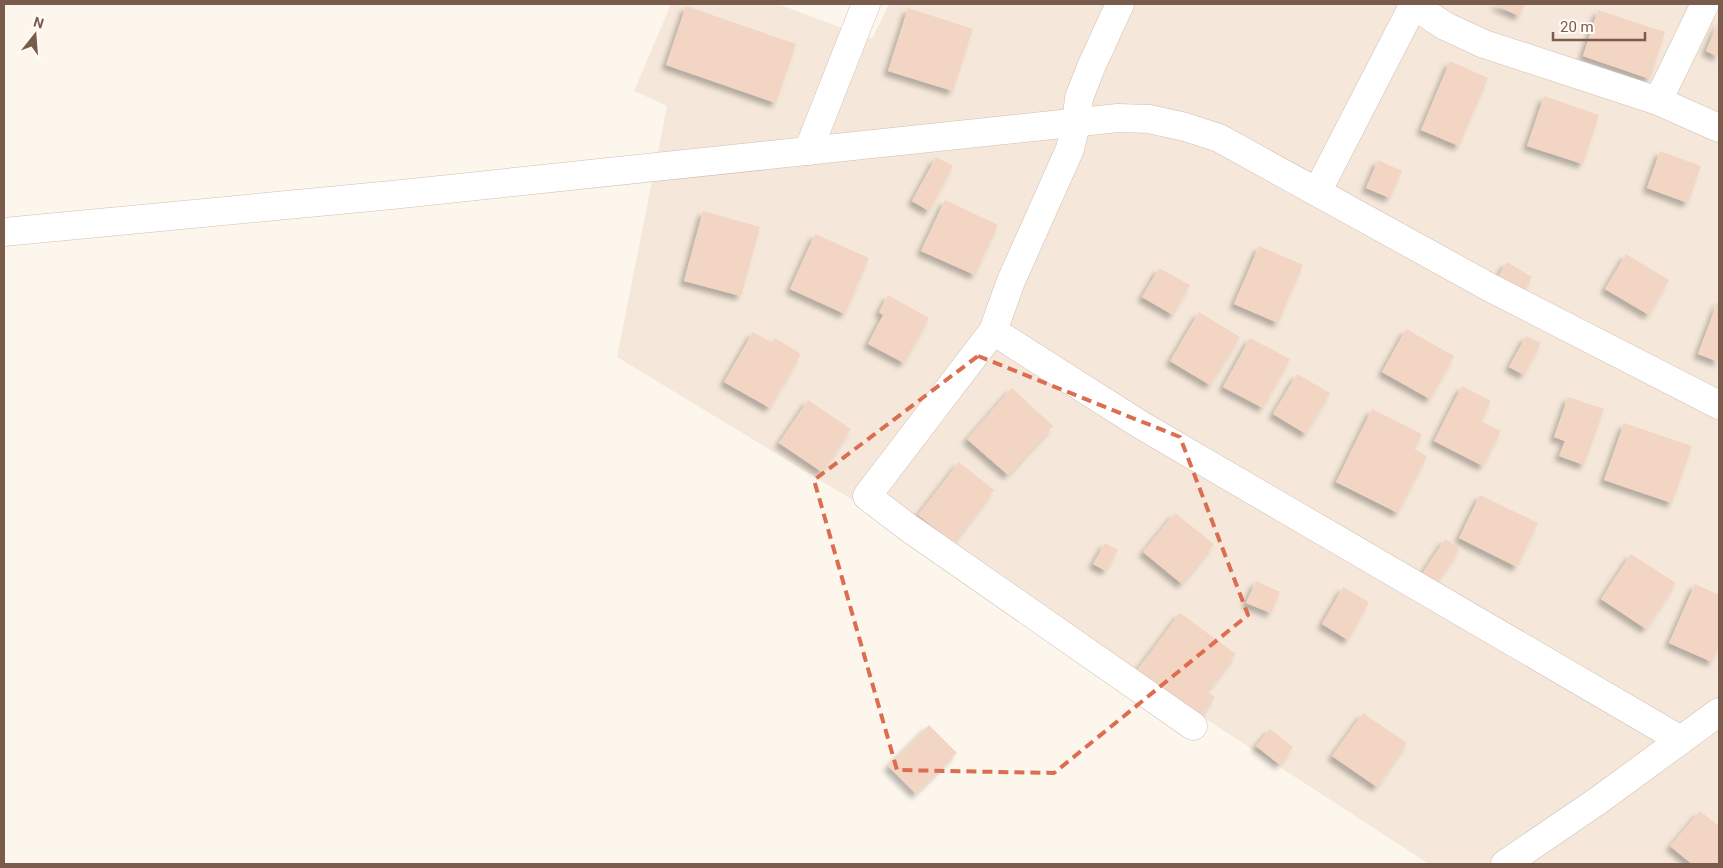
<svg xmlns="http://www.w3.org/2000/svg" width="1723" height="868" font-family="Roboto,sans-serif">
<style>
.residential{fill:#f5e8da}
.building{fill:#f3d5c3;filter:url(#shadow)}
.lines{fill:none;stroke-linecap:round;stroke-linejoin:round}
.minor-casing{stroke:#d1beb0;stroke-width:29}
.minor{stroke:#fff;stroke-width:28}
.marked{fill:none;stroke:#dc6d51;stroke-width:4;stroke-dasharray:10 6;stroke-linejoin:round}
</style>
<defs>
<filter id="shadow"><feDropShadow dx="-4.5" dy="4.5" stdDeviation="2.5" flood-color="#0004"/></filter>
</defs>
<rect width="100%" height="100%" fill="#fdf6ec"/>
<polygon class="residential" points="671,4 778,4 872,39 889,4 1719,4 1719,864 1429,864 1092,645 617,357 667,106 634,91"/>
<g class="building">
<polygon points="1493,4 1525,4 1519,16"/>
<polygon points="686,6 796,44 776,103 666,65"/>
<polygon points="908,8 973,29 953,91 888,71"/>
<polygon points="1598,10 1665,32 1650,79 1583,56"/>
<polygon points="1719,20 1719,57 1706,51"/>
<polygon points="1450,61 1488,78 1459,146 1421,130"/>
<polygon points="1544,96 1599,115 1583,164 1527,146"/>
<polygon points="1660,151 1701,166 1688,203 1647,188"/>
<polygon points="936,157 953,166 929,211 912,201"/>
<polygon points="1378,160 1402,171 1390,198 1366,188"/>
<polygon points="945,200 998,225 975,275 921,251"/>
<polygon points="703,211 760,227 741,296 684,281"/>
<polygon points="815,234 869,258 845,314 790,289"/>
<polygon points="1259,246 1303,265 1278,323 1234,304"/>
<polygon points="1626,254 1669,280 1649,315 1605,289"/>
<polygon points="1507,262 1532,277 1523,293 1497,278"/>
<polygon points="1159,268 1190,285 1173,315 1142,297"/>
<polygon points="888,295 929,318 904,363 868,344 883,315 879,312"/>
<polygon points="1719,298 1719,362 1698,354"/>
<polygon points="1199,312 1240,337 1210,385 1170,361"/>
<polygon points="1406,329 1454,356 1430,399 1382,372"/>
<polygon points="753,332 772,343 775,338 801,354 770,408 724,382"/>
<polygon points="1526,336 1541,343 1524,375 1509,367"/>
<polygon points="1250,338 1290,359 1263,408 1223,387"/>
<polygon points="1297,374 1330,393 1306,434 1273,414"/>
<polygon points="1462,386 1491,401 1481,421 1501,431 1483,466 1434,441"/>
<polygon points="1012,388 1053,426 1008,475 967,439"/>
<polygon points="1568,397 1604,409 1584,465 1559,456 1565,441 1554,437"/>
<polygon points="808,400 851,429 822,472 779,443"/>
<polygon points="1372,409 1422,434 1414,449 1427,456 1398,513 1336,482"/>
<polygon points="1624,423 1692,446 1672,503 1604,480"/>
<polygon points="959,462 994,490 954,543 918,515"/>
<polygon points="1480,495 1538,523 1517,567 1459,538"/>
<polygon points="1175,513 1214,544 1182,584 1143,552"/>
<polygon points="1445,539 1460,548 1434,587 1420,577"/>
<polygon points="1105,543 1118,550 1106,571 1093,564"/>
<polygon points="1631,554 1676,583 1646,629 1601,599"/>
<polygon points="1256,581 1280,592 1271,613 1246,603"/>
<polygon points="1695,584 1719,595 1719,646 1712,662 1669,643"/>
<polygon points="1343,587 1369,602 1348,640 1322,624"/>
<polygon points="1180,613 1236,654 1207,692 1215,697 1195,724 1132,677"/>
<polygon points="1363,713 1407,743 1377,787 1332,756"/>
<polygon points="929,725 957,753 916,794 888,766"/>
<polygon points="1270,729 1293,747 1280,765 1256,746"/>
<polygon points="1700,811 1719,826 1719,864 1692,864 1670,846"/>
</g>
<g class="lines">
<g class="minor-casing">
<g id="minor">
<polyline points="1120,4 1091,67 1079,98 1076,124 1070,149 1011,281 993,331 867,496 906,526 1193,726"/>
<polyline points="1413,5 1445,26 1484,44 1658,101 1719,128"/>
<polyline points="1658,101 1705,4"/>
<polyline points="808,151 866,4"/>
<polyline points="1317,192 1414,4"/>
<polyline points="4,232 392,195 1118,118 1149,119 1185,127 1219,138 1489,287 1719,405"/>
<polyline points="993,331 1141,425 1681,740"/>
<polyline points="1505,864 1599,800 1719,712"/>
</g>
</g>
<use href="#minor" class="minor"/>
</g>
<path class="marked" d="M978 356 1180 437 1248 615 1054 773 897 770 814 480Z"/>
<rect width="1723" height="868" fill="none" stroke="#7a5c4d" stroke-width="10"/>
<g transform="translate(35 35) rotate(17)" stroke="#fffaf3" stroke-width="4" paint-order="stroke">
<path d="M0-4L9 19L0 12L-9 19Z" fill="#7a5c4d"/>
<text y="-8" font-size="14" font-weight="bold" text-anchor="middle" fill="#7a5c4d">N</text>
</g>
<path d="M1553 32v8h92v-8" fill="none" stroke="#7a5c4d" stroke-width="2.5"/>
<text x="1560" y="32" font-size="15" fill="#7a5c4d" stroke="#fffaf3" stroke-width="4" paint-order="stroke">20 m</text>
</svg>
